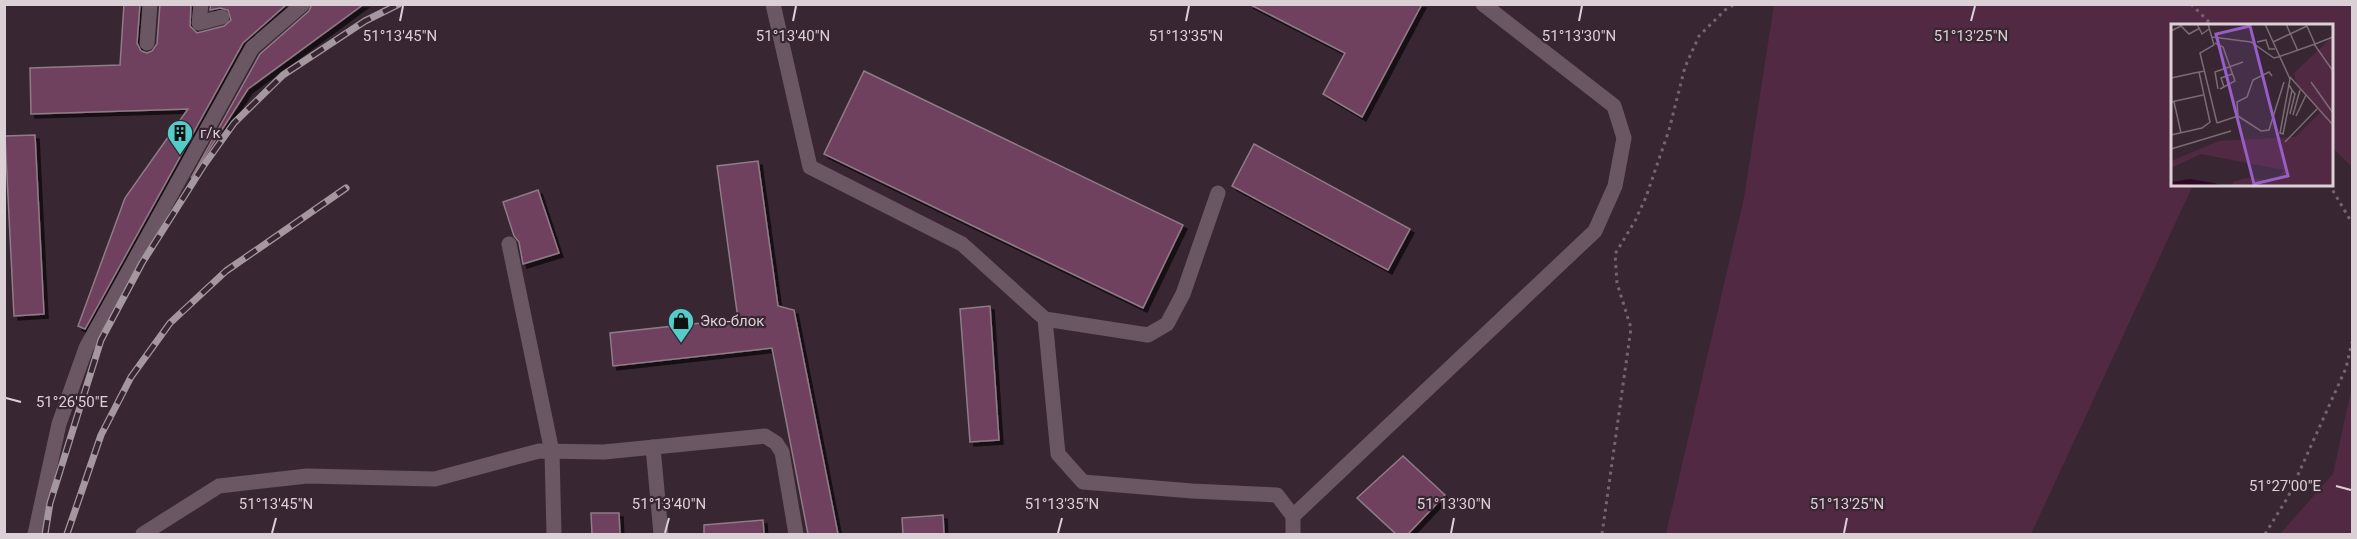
<svg xmlns="http://www.w3.org/2000/svg" width="2357" height="539" font-family="Roboto,sans-serif">
<style>
.green{fill:#512943}
.building{fill:#703f5f;stroke:#907b87;stroke-width:1.5;filter:url(#shadow)}
.lines{fill:none;stroke-linecap:round;stroke-linejoin:round}
.path{stroke:#74656f;stroke-width:3;stroke-dasharray:3 4.5;stroke-linecap:butt}
.minor{stroke:#6b5763;stroke-width:15}
.rail-casing{stroke:#a4979f;stroke-width:7}
.rail{stroke:#382732;stroke-width:4.5;stroke-dasharray:14;stroke-linecap:butt}
.ticks{fill:none;stroke:#dcd0d7;stroke-width:2}
.labels{text-anchor:middle;stroke-width:4.5;stroke-linejoin:round;paint-order:stroke}
.poi-label{font-size:15px;fill:#dcd0d7;stroke:#382732;text-anchor:start}
.inset-road{fill:none;stroke:#7a6b74;stroke-width:1.5}
.view{fill:#985dc6;fill-opacity:0.15;stroke:#985dc6;stroke-width:3}
.inset-edge{fill:none;stroke:#dcd0d7;stroke-width:3}
.ticks-label{font-size:15px;text-anchor:middle;fill:#dcd0d7;stroke:#382732;stroke-width:4.5;stroke-linejoin:round;paint-order:stroke}
</style>
<defs>
<filter id="shadow"><feDropShadow dx="4" dy="4" stdDeviation="0" flood-color="#0009"/></filter>
</defs>
<rect width="100%" height="100%" fill="#382732"/>
<g class="green">
<polygon points="1774,5 2352,5 2352,167 2332,147 2332,26 2172,26 2172,184 2193,185 2031,534 1666,534 1744,198"/>
<polygon points="2352,386 2352,534 2280,534 2333,474"/>
</g>
<g class="building">
<polygon points="124,4 140,4 137,43 141,51 147,53 152,51 157,44 160,4 191,4 190,26 197,33 224,26 231,20 228,10 220,8 210,10 211,4 287,4 243,43 85,329 78,326 125,198 188,109 31,114 30,68 120,65"/>
<polygon points="312,4 364,4 248,89 191,178 260,54 309,11"/>
<polygon points="1249,4 1422,4 1362,117 1323,94 1345,53"/>
<polygon points="864,71 1183,225 1143,308 824,154"/>
<polygon points="35,135 44,314 14,316 5,136"/>
<polygon points="1254,144 1410,229 1388,270 1232,186"/>
<polygon points="758,161 778,306 794,310 838,534 808,534 772,348 613,366 610,333 738,319 717,166"/>
<polygon points="538,190 559,253 523,264 519,242 514,236 503,202"/>
<polygon points="990,306 999,440 970,442 960,309"/>
<polygon points="1403,456 1445,495 1408,534 1396,534 1357,498"/>
<polygon points="591,513 619,513 620,534 592,534"/>
<polygon points="943,515 944,534 903,534 902,518"/>
<polygon points="763,520 764,534 704,534 704,525"/>
</g>
<g class="lines">
<g class="path">
<polyline points="2191,4 2213,26"/>
<polyline points="2329,184 2352,223"/>
<polyline points="1602,534 1631,328 1617,283 1615,254 1635,221 1646,197 1669,130 1685,67 1699,36 1725,10 1735,4"/>
<polyline points="2265,534 2288,497 2346,368 2352,342"/>
</g>
<g class="minor">
<polyline points="201,4 199,23 222,17"/>
<polyline points="773,4 810,167 962,244 1045,319 1058,454 1083,482 1192,491 1277,495 1293,516 1293,534"/>
<polyline points="147,43 150,4"/>
<polyline points="509,244 552,452 554,534"/>
<polyline points="1045,319 1148,335 1167,324 1183,294 1218,193"/>
<polyline points="653,447 661,534"/>
<polyline points="1293,516 1595,231 1615,186 1624,138 1614,106 1483,4"/>
<polyline points="35,534 59,424 86,348 252,48 303,4"/>
<polyline points="143,534 219,486 307,476 435,479 539,451 604,452 765,436 776,443 782,452 796,534"/>
</g>
<g class="rail-casing">
<g id="rail">
<polyline points="45,534 50,503 101,340 142,263 204,165 234,123 283,75 365,21 399,4"/>
<polyline points="67,534 101,435 131,377 170,323 226,271 346,188"/>
</g>
</g>
<use href="#rail" class="rail"/>
</g>
<path class="ticks" d="M400 21 403 6M793 21 796 6M1186 21 1189 6M1579 21 1582 6M1971 21 1975 6M6 398 21 402M2336 486 2351 490M272 533 276 518M665 533 669 518M1058 533 1062 518M1451 533 1454 518M1844 533 1847 518"/>
<defs>
<g id="building-pin" transform="scale(1.35)"><path d="M0 17L-7.5 6A9.5 9.5 0 1 1 7.5 6Z" fill="#53cdc9" stroke="#382732"/><path d="M-4-6H4V6H1V3H-1V6H-4ZM-2.5-4.3h1.7v1.8h-1.7ZM.8-4.3h1.7v1.8H.8ZM-2.5-1h1.7V.8h-1.7ZM.8-1h1.7V.8H.8Z" fill="#111"/></g>
<g id="shop-pin" transform="scale(1.35)"><path d="M0 17L-7.5 6A9.5 9.5 0 1 1 7.5 6Z" fill="#53cdc9" stroke="#382732"/><path d="M-5-2.5h2.3a2.7 3.5 0 0 1 5.4 0H5L5.5 6h-11ZM-1.5-2.5h3a1.5 2.3 0 0 0-3 0Z" fill="#111"/></g>
</defs>
<g fill-rule="evenodd">
<use href="#building-pin" x="180" y="133"/>
<use href="#shop-pin" x="681" y="321"/>
</g>
<g class="labels">
<g class="poi-label">
<text x="200" y="138">г/к</text>
<text x="700" y="326">Эко-блок</text>
</g>
</g>
<g transform="translate(2171 24)">
<rect width="162" height="162" fill="#382732"/>
<path d="M162 12V162H62V158L74 154 104 157 113 146 30 130 0 144V137L48 117 124 113 149 89 125 58 123 49Z" fill="#512943"/>
<path d="M19 155 43 159 52 162H0V158Z" fill="#320726"/>
<path class="inset-road" d="M26 0 31 10 38 5M37 0 43 21 29 29 46 99M94 0 119 55 109 109 112 110 121 66 118 61M115 0 127 27M0 7 10 2 18 10 29 4M41 13 80 18 103 34 107 33M86 18 95 16 98 25H104M102 18 136 2M44 19 52 23 64 57 49 65M143 20 162 47M144 20 162 13M107 33 144 20 135 0M119 53 162 101M0 54 28 48M140 58 162 89M53 63 50 54 61 50M47 65 44 48 72 38M0 78 32 71M3 78 10 109M119 90 124 70 121 66M122 91 129 66M67 92 90 107 98 106 113 58M125 92 135 71M46 99 67 92 66 78 76 73 82 56 98 48 101 52M0 111 31 104 39 98 28 48 34 47M114 118 146 85M0 125 60 107"/>
<path class="view" d="M79 2 117 152 83 160 45 10Z"/>
<rect width="162" height="162" class="inset-edge"/>
</g>
<g class="ticks-label">
<text x="400" y="41">51°13'45"N</text>
<text x="793" y="41">51°13'40"N</text>
<text x="1186" y="41">51°13'35"N</text>
<text x="1579" y="41">51°13'30"N</text>
<text x="1971" y="41">51°13'25"N</text>
<text x="72" y="407">51°26'50"E</text>
<text x="2285" y="491">51°27'00"E</text>
<text x="276" y="509">51°13'45"N</text>
<text x="669" y="509">51°13'40"N</text>
<text x="1062" y="509">51°13'35"N</text>
<text x="1454" y="509">51°13'30"N</text>
<text x="1847" y="509">51°13'25"N</text>
</g>
<rect width="2357" height="539" fill="none" stroke="#dcd0d7" stroke-width="12"/>
</svg>
